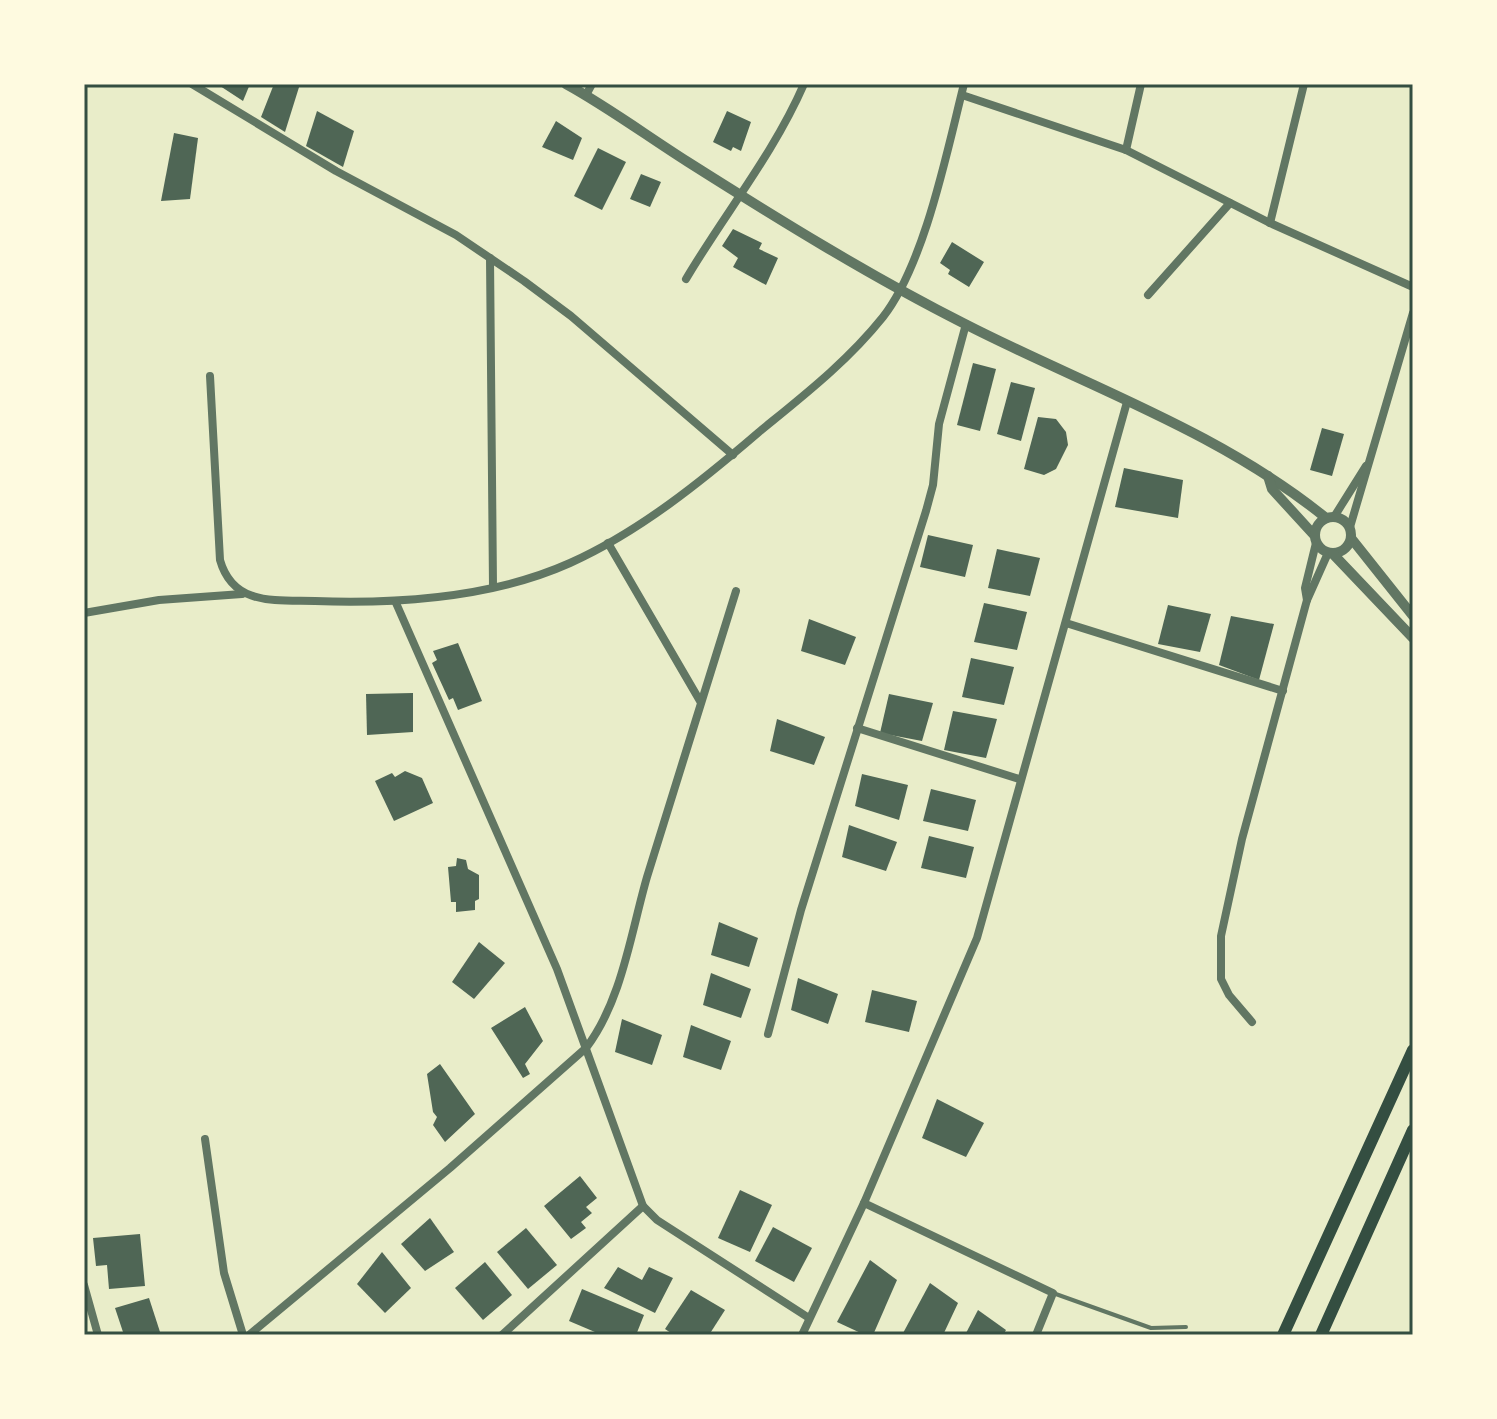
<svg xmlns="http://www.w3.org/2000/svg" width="1497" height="1419" font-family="Signika,sans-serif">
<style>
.building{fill:#4f6655}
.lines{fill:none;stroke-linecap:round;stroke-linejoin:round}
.service{stroke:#617663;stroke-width:4}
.minor{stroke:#617663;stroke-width:8}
.tertiary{stroke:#617663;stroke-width:10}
.secondary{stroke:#344e41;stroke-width:12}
.neatline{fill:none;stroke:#344e41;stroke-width:3}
</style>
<rect width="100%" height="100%" fill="#e9edc9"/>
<g class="building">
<polygon points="217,84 250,84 243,101"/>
<polygon points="274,84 300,84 285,132 261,117"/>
<polygon points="317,111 354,131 343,167 306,146"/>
<polygon points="727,111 751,122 741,151 733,147 731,151 713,142"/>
<polygon points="556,121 582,138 573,160 542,147"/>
<polygon points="174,133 198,138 190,199 161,201"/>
<polygon points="598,148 626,162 602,210 574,196"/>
<polygon points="641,174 661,182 650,207 630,199"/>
<polygon points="733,229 762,243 759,249 778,258 766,285 733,267 738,258 722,246"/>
<polygon points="952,242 984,262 969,287 948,274 950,270 940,263"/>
<polygon points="973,363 996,369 980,431 957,425"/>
<polygon points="1011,382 1035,388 1021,441 997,434"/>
<polygon points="1038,417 1056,419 1066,432 1068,445 1056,469 1044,475 1024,469"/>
<polygon points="1322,428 1344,434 1332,476 1310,470"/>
<polygon points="1124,468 1183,480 1178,518 1115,507"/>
<polygon points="928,535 973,545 965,577 920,567"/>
<polygon points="997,549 1040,558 1030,596 988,588"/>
<polygon points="984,603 1027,612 1017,650 974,642"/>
<polygon points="1168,605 1211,614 1200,652 1158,644"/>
<polygon points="1231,616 1274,624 1259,680 1219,665"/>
<polygon points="809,619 856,637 845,665 801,651"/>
<polygon points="458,643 482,701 458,710 453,698 449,700 432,663 437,660 433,651"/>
<polygon points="971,658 1014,667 1004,705 962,697"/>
<polygon points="413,693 413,732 367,735 366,694"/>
<polygon points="889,694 933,703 922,741 880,733"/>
<polygon points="953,711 997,719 986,758 944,750"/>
<polygon points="777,719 825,737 814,765 770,751"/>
<polygon points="405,771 422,778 433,803 394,821 375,781 392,773 395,777"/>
<polygon points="862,774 908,785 899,820 855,806"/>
<polygon points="931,789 976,800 968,831 923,821"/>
<polygon points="849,825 897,842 886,871 842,857"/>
<polygon points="929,836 974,847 966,878 921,868"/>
<polygon points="457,858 466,860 468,869 479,875 479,899 475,901 475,910 456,912 456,902 451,902 448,867 456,866"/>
<polygon points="719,922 758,938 749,967 711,955"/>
<polygon points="479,942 505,963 474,999 452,982"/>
<polygon points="711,973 751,989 741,1018 703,1005"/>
<polygon points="798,978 838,994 828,1024 791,1010"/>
<polygon points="872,990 917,1001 909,1032 865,1022"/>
<polygon points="525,1007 543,1041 525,1064 530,1074 523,1078 491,1028"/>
<polygon points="622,1019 662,1035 652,1065 615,1052"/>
<polygon points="691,1025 731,1041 721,1070 683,1057"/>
<polygon points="440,1064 475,1114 445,1142 433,1125 437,1117 433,1112 427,1074"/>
<polygon points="937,1099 984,1123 966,1157 922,1138"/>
<polygon points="580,1176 597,1198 586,1207 592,1213 581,1222 586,1228 571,1239 544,1206"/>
<polygon points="740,1190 772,1205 750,1252 718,1238"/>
<polygon points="430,1218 454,1252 425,1271 401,1244"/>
<polygon points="773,1227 812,1248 794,1282 755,1261"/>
<polygon points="526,1228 557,1265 528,1289 497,1252"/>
<polygon points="140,1234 145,1286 109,1289 107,1265 96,1266 93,1238"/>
<polygon points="382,1252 411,1288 385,1313 357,1284"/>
<polygon points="870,1260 897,1280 873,1335 865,1335 837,1322"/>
<polygon points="485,1262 512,1295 483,1320 455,1288"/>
<polygon points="618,1267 642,1280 649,1267 673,1278 655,1313 604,1288"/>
<polygon points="930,1283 958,1303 943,1335 902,1335"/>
<polygon points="582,1289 644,1315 636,1335 602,1335 569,1321"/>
<polygon points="691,1290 725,1310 709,1335 674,1335 665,1329"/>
<polygon points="149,1298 161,1335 124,1335 115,1308"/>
<polygon points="978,1310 1006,1330 1003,1335 965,1335"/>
</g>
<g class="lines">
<polyline class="service" points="1053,1293 1151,1328 1186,1327"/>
<g class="minor">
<polyline points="192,84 336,171 456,235 524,281 571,316 733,455"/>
<polyline points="586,95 592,84"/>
<polyline points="962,95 1126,150 1270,223 1413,287"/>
<polyline points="1126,150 1141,84"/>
<polyline points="1270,223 1304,84"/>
<polyline points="490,258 493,586"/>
<path d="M686 279C725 213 773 155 804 84"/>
<polyline points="1148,295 1230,203"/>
<path d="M210 376 220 560C233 606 275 600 315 601 399 604 492 598 570 563 639 532 702 481 759 432 803 396 847 362 883 317 925 263 947 151 964 84"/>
<polyline points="1334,517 1366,466"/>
<polyline points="1350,527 1413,313"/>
<polyline points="608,543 700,701"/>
<polyline points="1307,600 1305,588 1316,543"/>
<polyline points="396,603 557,969 643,1206 657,1220 809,1318"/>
<polyline points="84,613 159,600 242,594"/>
<polyline points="1066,623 1283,691"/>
<polyline points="857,728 1019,779"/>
<polyline points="1252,1022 1229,995 1221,979 1221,936 1242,839 1307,600 1328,553"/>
<polyline points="768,1034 801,910 926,511 933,485 939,424 966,324"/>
<polyline points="205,1139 224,1273 243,1335"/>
<polyline points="864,1203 1053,1293 1036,1335"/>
<polyline points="84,1285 98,1335"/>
<path d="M249 1335 450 1168 586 1048C622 1001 631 932 647 877 676 781 707 687 736 591"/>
<polyline points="502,1335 643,1206"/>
<polyline points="802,1335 864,1203 977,938 1127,402"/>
</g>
<g class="tertiary">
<path d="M566 84C608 107 647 136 688 162 778 219 870 276 965 324 1086 386 1219 431 1326 518"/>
<polyline points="1268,476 1272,489 1314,535"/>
<circle cx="1333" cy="535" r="18"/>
<polyline points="1351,538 1413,616"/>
<polyline points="1333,554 1413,638"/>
</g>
<g class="secondary">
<polyline points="1283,1335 1413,1050"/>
<polyline points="1321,1335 1413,1130"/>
</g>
</g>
<rect width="1497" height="1419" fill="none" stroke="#fefae0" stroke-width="172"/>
<rect x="86" y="86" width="1325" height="1247" class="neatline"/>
</svg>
